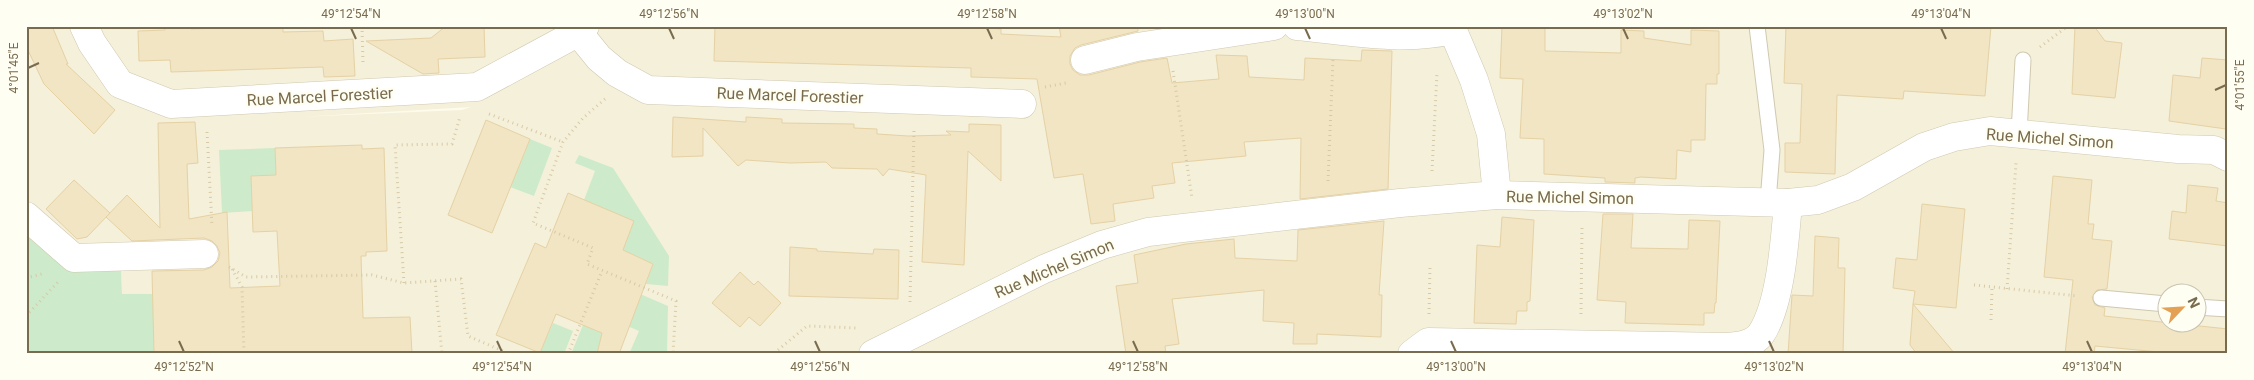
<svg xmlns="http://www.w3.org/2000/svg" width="2254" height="380" font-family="Roboto,sans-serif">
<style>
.residential{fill:#f5f0da;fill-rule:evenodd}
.green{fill:#cdebca}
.building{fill:#f2e5c4;stroke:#e5d1a4}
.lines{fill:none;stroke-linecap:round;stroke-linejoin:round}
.lane-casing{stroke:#d0c8b0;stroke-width:17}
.street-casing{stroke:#d0c8b0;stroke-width:29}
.path{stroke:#d8c9a6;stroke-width:3;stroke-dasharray:1 4;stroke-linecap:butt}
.lane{stroke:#fff;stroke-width:15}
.street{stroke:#fff;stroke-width:28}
.ticks{fill:none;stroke:#796b4e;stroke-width:2}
.labels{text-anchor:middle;stroke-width:4.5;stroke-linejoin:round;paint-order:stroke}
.street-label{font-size:16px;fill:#796b4e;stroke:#fffef3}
.neatline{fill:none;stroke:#796b4e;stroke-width:2}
.ticks-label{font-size:12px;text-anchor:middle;fill:#796b4e}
</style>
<rect width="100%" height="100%" fill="#fdfbec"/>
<path class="residential" d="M26 26H2228V354H124L121 269 26 226ZM471 107 462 110 298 117H299ZM2166 292H2196V322H2166Z"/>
<g class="green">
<polygon points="530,139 552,148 534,196 507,186 514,168 518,169"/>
<polygon points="275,148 276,169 306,168 308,237 277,237 277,226 253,211 222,213 219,150"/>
<polygon points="579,155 613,168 669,256 668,286 646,284 653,264 623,250 633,221 584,200 595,171 575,163"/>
<polygon points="26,226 121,269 122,294 153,294 154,354 26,354"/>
<polygon points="624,287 668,306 667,354 629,354 639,331 611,319"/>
<polygon points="553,323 573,331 564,354 540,353"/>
<polygon points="583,325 602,333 607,354 571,354"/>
</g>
<g class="building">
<polygon points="26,26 52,26 68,64 66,64 115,110 94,134 44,84 26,46"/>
<polygon points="165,26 191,26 191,29 283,26 283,32 323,31 324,41 353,39 355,76 324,77 323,67 171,72 170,60 139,61 138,31 165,30"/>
<polygon points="446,26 484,26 485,57 438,59 439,73 423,74 366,41 431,38"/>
<polygon points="715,26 965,26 1001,29 1001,34 1061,37 1059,26 1138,26 1138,31 1081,45 1075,48 1070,56 1070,64 1073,70 1080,75 1089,75 1140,62 1167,58 1172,83 1219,79 1216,55 1247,56 1249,77 1304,80 1305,58 1361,61 1362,50 1392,51 1388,189 1300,199 1301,138 1244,142 1246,156 1172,163 1175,183 1152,186 1154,198 1113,204 1115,221 1091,224 1083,174 1054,178 1037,79 971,77 971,68 714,61"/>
<polygon points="1502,26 1545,26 1545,51 1621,53 1621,30 1644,31 1644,38 1691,45 1691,30 1719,31 1719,74 1717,74 1717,84 1706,84 1705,140 1691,140 1691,152 1677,150 1676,179 1641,177 1635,178 1635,183 1605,182 1605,178 1544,174 1544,139 1520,138 1523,79 1500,78"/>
<polygon points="1786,26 1991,26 1985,96 1904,91 1903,99 1837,95 1835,174 1785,172 1785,143 1800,143 1802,84 1784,83"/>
<polygon points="2075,26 2094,26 2105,41 2122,43 2115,98 2072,94"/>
<polygon points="2202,58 2228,60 2226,129 2169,121 2173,75 2200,78"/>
<polygon points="673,117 746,122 746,117 782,119 782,123 854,124 854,128 877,129 877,134 908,136 951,135 946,131 969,132 969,124 1001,125 1001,181 968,151 964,265 922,262 926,175 889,169 883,176 877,169 832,168 826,162 790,163 746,160 738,166 703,128 703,156 672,157"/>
<polygon points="486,120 530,139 492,233 448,215"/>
<polygon points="195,122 198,163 187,164 189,219 227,212 230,288 280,286 277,231 253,232 251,176 276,175 275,148 362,145 362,149 384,148 387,251 366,252 366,256 361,256 363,318 410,317 412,354 154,354 152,271 204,270 212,267 218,261 220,253 217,246 212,241 204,238 132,241 106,217 127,195 160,228 158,123"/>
<polygon points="2053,176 2092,180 2088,224 2094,224 2092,239 2112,241 2107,289 2097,290 2092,297 2095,305 2105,308 2104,316 2228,329 2228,354 2159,354 2159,352 2095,346 2094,354 2065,354 2073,280 2044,277"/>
<polygon points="74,180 110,213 87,237 77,239 46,209"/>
<polygon points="2188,185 2218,188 2216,201 2228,203 2228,246 2169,239 2172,211 2186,213"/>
<polygon points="568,193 634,221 623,250 653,264 619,354 597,354 602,333 556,314 540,353 496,335 535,243 546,248"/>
<polygon points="1922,204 1965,209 1956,308 1913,304 1915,291 1893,288 1896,258 1917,260"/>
<polygon points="1603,214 1633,214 1631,248 1688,249 1689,220 1720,221 1716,303 1715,303 1714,313 1704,313 1704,325 1625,323 1626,302 1597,300"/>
<polygon points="1502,217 1534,220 1530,301 1527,302 1527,311 1517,311 1516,324 1474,323 1477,245 1500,247"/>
<polygon points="1384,221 1379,295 1382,295 1381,337 1317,334 1317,344 1293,344 1294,323 1263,321 1264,290 1172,299 1179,344 1165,346 1166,354 1126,354 1116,286 1138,283 1134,255 1186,244 1234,239 1235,258 1297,261 1298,230"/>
<polygon points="1815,236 1839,238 1838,268 1845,268 1843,354 1788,354 1792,295 1813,296"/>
<polygon points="790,247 817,249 817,251 873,254 874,249 899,250 898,299 789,296"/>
<polygon points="740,272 754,285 758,281 781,303 760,326 749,317 740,327 712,303"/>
<polygon points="1913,304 1955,354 1917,354 1910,345"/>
</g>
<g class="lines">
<g class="lane-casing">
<g id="lane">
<polyline points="1757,26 1772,150 1768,202"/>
<polyline points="2019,133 2023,60"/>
<polyline points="2101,298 2166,304"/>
<polyline points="2196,307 2228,309"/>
</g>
</g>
<g class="street-casing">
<g id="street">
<polyline points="84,26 92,43 120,84 171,104 477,87 579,32 585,26"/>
<polyline points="573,26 599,58 617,73 648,90 1022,104"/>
<path d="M1297 26C1348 31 1403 42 1453 30"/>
<polyline points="1451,26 1474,80 1491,134 1497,195"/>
<polyline points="1085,60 1137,47 1274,26"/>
<polyline points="26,216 74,258 204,254"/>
<polyline points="873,354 1044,269 1102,245 1148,232 1400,203 1497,195 1788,203 1818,200 1853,187 1924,147 1954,137 1990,131 2178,149 2214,150 2228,157"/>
<path d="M1412 354 1428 342 1726 347C1738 346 1753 345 1761 334 1781 304 1785 238 1788 203"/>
</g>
</g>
<g class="path">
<polyline points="362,26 363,63"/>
<polyline points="2040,47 2068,26"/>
<polyline points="1173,71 1192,198"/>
<polyline points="1045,87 1066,83"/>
<polyline points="605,99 583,118 563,142 533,223 593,248 587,264 676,301 673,354"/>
<polyline points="489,114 563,142"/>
<polyline points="207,132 212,226"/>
<polyline points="1432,171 1437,73"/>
<polyline points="1328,181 1333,59"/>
<polyline points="229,267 246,277 372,275 404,283 461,279 468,336 510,354"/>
<polyline points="232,269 242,287 244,354"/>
<polyline points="26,278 45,273"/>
<polyline points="435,281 442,354"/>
<polyline points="404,283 395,145 452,144 460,117"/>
<polyline points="1974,285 2078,296"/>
<polyline points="2007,289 2016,163"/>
<polyline points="910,302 914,129"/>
<polyline points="1429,314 1430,267"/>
<polyline points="1581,314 1582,225"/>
<polyline points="26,316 58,282"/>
<polyline points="1991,320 1992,287"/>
<polyline points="778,350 807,326 857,328"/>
<polyline points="568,354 602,271"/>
</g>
<use href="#lane" class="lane"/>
<use href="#street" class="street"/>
</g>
<path class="ticks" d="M351 28 356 39M669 28 674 39M987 28 992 39M1305 28 1310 39M1623 28 1628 39M1941 28 1946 39M28 68 39 63M2215 90 2226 85M179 341 184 352M497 341 502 352M815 341 820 352M1133 341 1138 352M1451 341 1456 352M1769 341 1774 352M2087 341 2092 352"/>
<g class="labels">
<g class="street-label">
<text transform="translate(790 95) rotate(2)" y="6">Rue Marcel Forestier</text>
<text transform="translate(320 96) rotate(-3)" y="6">Rue Marcel Forestier</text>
<text transform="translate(2050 138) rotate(4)" y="6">Rue Michel Simon</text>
<text transform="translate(1570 197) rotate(1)" y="6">Rue Michel Simon</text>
<text transform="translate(1054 268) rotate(-23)" y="6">Rue Michel Simon</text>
</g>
</g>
<rect width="2254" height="380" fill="none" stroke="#fffef3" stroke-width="55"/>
<g transform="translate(2182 308) rotate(65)"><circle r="24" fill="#fffef3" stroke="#c9c3b1"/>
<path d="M0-4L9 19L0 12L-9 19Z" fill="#e5a153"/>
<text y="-8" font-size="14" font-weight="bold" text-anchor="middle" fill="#796b4e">N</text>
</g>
<rect x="28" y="28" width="2198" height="324" class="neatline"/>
<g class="ticks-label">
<text x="351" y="18">49°12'54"N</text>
<text x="669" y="18">49°12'56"N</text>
<text x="987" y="18">49°12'58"N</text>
<text x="1305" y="18">49°13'00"N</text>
<text x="1623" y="18">49°13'02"N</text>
<text x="1941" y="18">49°13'04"N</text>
<text transform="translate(14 68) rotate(-90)" y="4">4°01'45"E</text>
<text transform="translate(2240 85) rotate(-90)" y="4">4°01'55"E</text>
<text x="184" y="371">49°12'52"N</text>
<text x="502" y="371">49°12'54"N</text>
<text x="820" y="371">49°12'56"N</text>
<text x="1138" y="371">49°12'58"N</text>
<text x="1456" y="371">49°13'00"N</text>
<text x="1774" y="371">49°13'02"N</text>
<text x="2092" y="371">49°13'04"N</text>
</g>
</svg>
